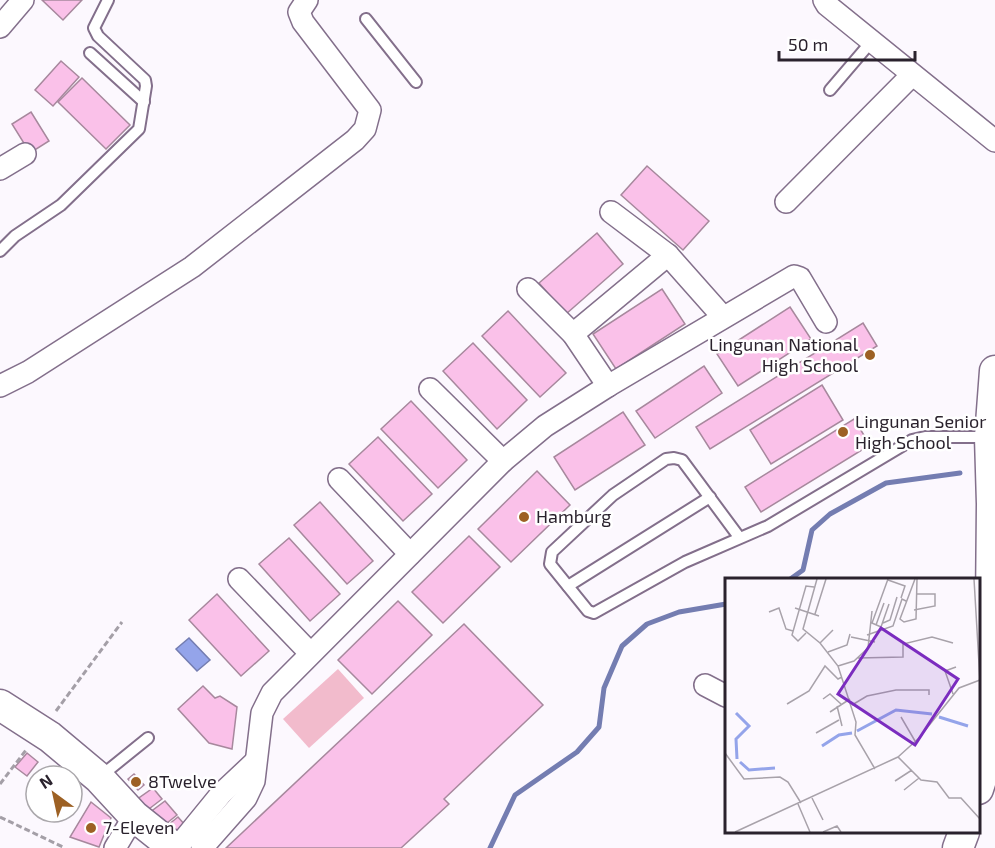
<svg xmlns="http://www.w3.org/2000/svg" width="995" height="848" font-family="'Exo 2',sans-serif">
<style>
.green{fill:#f2bbcc}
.water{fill:#94a4ea;stroke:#747db1;stroke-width:1.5}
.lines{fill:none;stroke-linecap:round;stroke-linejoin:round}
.stream{stroke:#747db1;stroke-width:5}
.building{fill:#fac1e9;stroke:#a7889d;stroke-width:1.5}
.lane-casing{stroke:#836f8b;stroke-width:14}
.street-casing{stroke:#836f8b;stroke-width:24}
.secondary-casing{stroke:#836f8b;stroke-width:33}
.path{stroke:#a49fa7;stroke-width:3;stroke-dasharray:6 3;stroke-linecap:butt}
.lane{stroke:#fff;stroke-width:10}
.street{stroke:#fff;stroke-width:21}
.secondary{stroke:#fff;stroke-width:30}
.poi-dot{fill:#9d6124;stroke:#fff;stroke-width:2}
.labels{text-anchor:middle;stroke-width:5;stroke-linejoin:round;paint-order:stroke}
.poi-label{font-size:18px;fill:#2a222d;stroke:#fff;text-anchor:start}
.inset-river{fill:none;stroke:#94a4ea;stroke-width:3}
.inset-road{fill:none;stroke:#a8a2aa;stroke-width:1.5}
.view{fill:#7b2cbf;fill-opacity:0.15;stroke:#7b2cbf;stroke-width:3}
.inset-edge{fill:none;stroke:#2a222d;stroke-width:3}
</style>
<rect width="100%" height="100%" fill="#fcf8fe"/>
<polygon class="green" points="338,669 364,698 309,748 283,719"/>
<polygon class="water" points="189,638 210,660 197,671 176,649"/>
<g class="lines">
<g class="stream">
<polyline points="789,580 803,570 812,530 830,514 886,483 960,473"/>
<polyline points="490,848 515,795 577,752 599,727 604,688 622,646 647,624 679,612 726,604"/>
</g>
</g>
<g class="building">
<polygon points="42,0 82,0 63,20"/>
<polygon points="61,61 79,77 53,106 35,90"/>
<polygon points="82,78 130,125 106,149 58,102"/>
<polygon points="31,112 49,141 30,153 12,124"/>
<polygon points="647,166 709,221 683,250 621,195"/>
<polygon points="597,233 623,264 566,314 539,283"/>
<polygon points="662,289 685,324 616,369 593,334"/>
<polygon points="790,307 811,339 738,386 717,354"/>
<polygon points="508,311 566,373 540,397 482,336"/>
<polygon points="863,323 877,346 710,449 696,427"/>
<polygon points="473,343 527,400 497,429 443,371"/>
<polygon points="704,366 722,393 655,438 636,411"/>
<polygon points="822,385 843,420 771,464 750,430"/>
<polygon points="411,401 467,460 438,488 381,429"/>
<polygon points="623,412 645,445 575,490 554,457"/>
<polygon points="854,419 870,445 761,512 745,487"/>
<polygon points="378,437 432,494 403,521 349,464"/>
<polygon points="537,471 570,505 511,562 478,529"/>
<polygon points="320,502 373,561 347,584 294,525"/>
<polygon points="469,536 500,567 443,623 412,592"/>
<polygon points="289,538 340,594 310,621 259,564"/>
<polygon points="217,594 269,651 241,676 189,620"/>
<polygon points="398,601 432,635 372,694 338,660"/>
<polygon points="464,624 543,705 444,799 449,804 401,848 226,848"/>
<polygon points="203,686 215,698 220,696 237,707 232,749 209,743 178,709"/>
<polygon points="27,753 38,762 27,776 15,767"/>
<polygon points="134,774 144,785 138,790 128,779"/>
<polygon points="153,788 162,799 145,812 136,800"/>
<polygon points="165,801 177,815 157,831 145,816"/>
<polygon points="91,802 111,818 99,847 70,837"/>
<polygon points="178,817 185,825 171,838 163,829"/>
</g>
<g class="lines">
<g class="lane-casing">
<g id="lane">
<polyline points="366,19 416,82"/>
<polyline points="90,53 144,102"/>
<polyline points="830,90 871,42"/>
<polyline points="0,251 15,236 61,205 139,129 146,86 145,80 98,36 94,28 108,0"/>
<polyline points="739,537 682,460 674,458 666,459 613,495 552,552 550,564 588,611 594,613 685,562 768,526 912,440 925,437 988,437"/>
<polyline points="568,586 710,497"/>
<polyline points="101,776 148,738"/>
</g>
</g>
<g class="street-casing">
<g id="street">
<polyline points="824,0 827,5 995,141"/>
<polyline points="0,27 23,0"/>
<polyline points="0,169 25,154"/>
<polyline points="786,202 912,75"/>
<polyline points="611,212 668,255 723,317"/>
<polyline points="528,289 573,334 608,386"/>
<polyline points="573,334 668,255"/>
<polyline points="0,386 28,372 192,267 355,140 365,129 370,110 303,22 299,12 307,0"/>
<polyline points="430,389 503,461"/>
<polyline points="339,479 410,554"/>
<polyline points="239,579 310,653"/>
<polyline points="705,685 726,696"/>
<polyline points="115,848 134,816"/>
<polyline points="177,848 221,794 255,762"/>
<polyline points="202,848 246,798 254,781 262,713 272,693 503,461 545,426 608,386 794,276 800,278 826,322"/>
</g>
</g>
<g class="secondary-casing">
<g id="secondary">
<polyline points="0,705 50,737 99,778 134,816 174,848"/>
<polyline points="978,789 985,767 990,711 992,504 990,437 995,371"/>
<polyline points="958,848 964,832"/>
</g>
</g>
<g class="path">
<polyline points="56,711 122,622"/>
<polyline points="0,784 26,750"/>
<polyline points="0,817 65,848"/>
</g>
<use href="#lane" class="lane"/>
<use href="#street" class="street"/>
<use href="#secondary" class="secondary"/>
</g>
<g class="poi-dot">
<circle cx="870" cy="355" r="6"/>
<circle cx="843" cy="432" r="6"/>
<circle cx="524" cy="517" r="6"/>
<circle cx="136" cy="782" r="6"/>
<circle cx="91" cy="828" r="6"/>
</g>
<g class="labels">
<g class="poi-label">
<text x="858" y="351" text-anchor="end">Lingunan National<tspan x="858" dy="21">High School</tspan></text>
<text x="855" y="428">Lingunan Senior<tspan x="855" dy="21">High School</tspan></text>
<text x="536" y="523">Hamburg</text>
<text x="148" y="788">8Twelve</text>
<text x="103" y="834">7-Eleven</text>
</g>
</g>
<g transform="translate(725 578)">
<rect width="255" height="255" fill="#fcf8fe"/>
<path class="inset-river" d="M11 135 24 148 11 161 12 181M214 139 243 148M132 153 171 132 207 136M97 168 114 157 127 155M15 184 24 192 50 190"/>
<path class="inset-road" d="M92 1 78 51 95 65 113 88 131 144 130 157 150 191M163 1 147 45 156 49 164 26M190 1 175 41 179 44 191 41 192 1M249 1 255 103M163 2 180 8 176 20M70 30 94 38M189 32 210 28V16H192M44 34 54 30 61 51 68 53M90 36 101 1M158 45 165 42 172 19M151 47 159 25M81 55 73 63 67 57 81 8 89 9M142 57 168 48 177 21 181 23M126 59 150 64M95 65 108 52M103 74 122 67 125 56M133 80 178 79V66L207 59 228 65M113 88 129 83 143 70 147 33M228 116 220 93 231 89M98 121 105 116 116 126M62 126 84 113 100 88 113 101 117 99M127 127 142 118 171 112H204V117M112 128 117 148M105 134 125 121M176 139 190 163M91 155 114 142M0 175 19 201 55 199 63 204 76 225M173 179 194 160 234 110 255 102M170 203 187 192M179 212 194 200M87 220 98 242M73 226 85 254M10 254 173 179 196 202 212 204 224 220H236L255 241M98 254 112 248 116 254"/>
<path class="view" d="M156 50 233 101 190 167 113 116Z"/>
<rect width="255" height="255" class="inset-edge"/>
</g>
<g transform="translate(54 794) rotate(327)"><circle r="28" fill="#ffffff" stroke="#aaa7ab" stroke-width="1.5"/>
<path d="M0-4.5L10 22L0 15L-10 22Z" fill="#9d6124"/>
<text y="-9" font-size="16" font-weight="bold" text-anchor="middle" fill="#2a222d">N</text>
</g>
<path d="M779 51v9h136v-9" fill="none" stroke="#2a222d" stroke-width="3"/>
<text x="788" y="51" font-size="18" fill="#2a222d" stroke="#ffffff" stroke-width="4.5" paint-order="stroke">50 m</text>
</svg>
